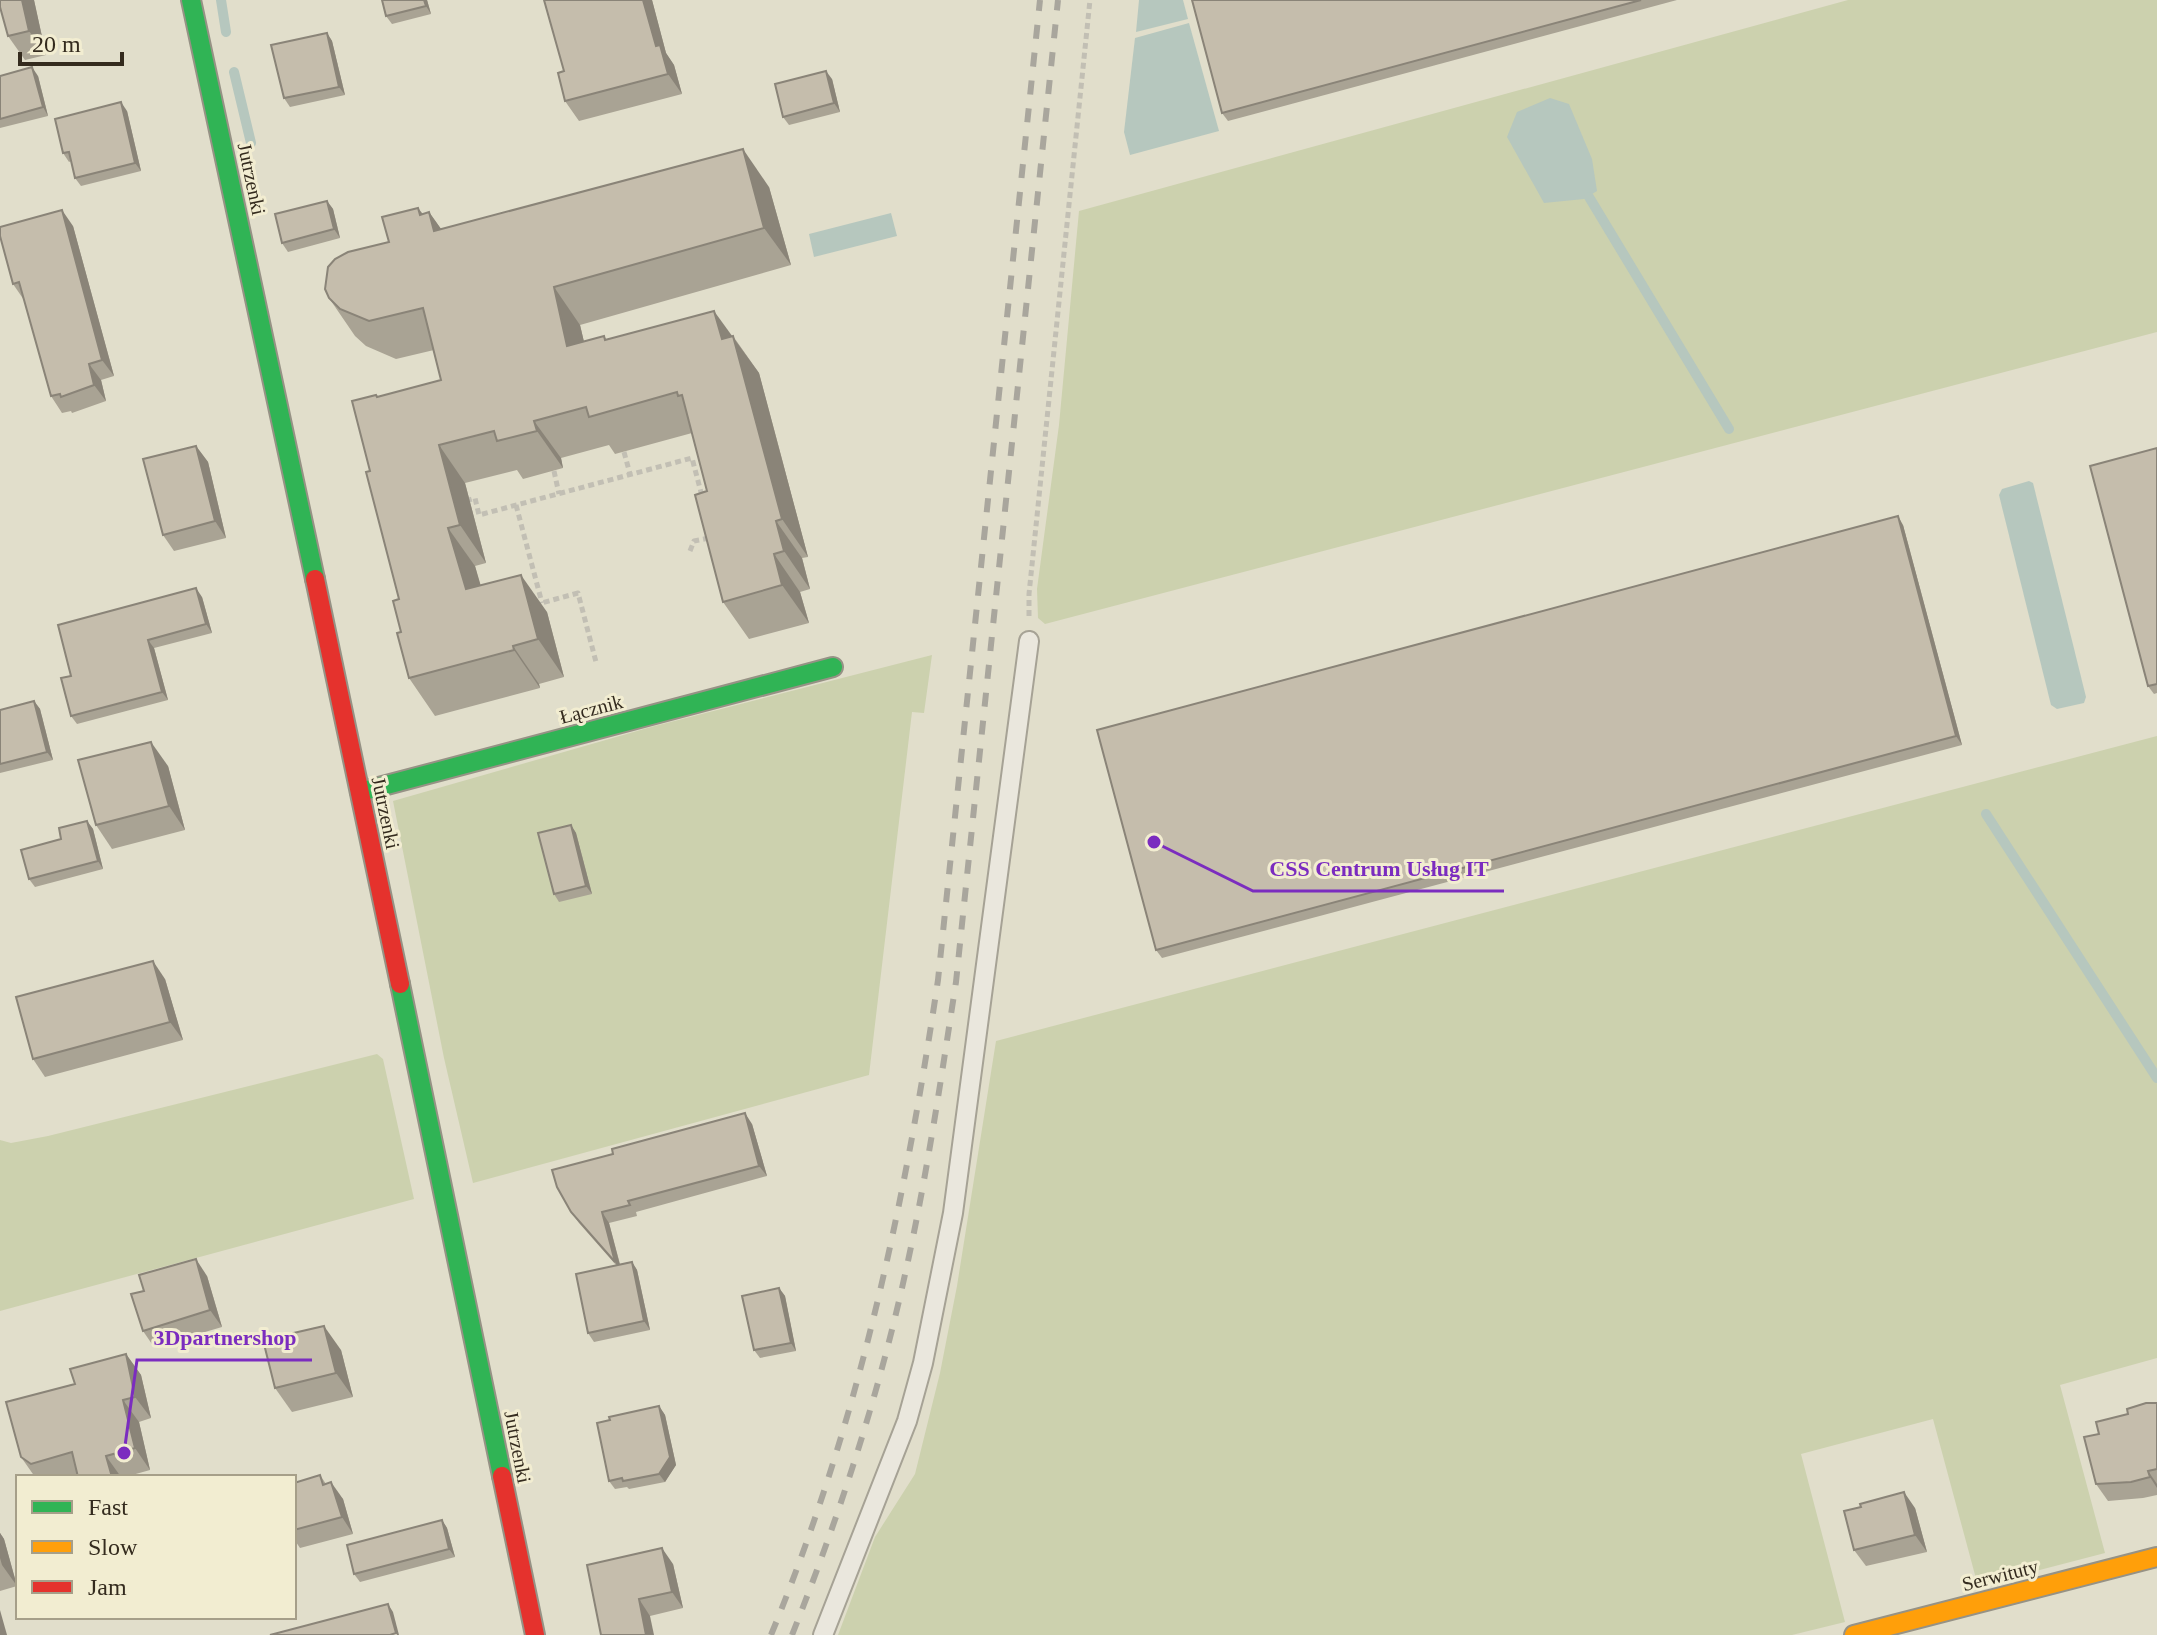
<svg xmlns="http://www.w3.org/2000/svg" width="2157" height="1635" font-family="Georgia,serif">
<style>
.green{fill:#ccd1ae}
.water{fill:#b6c7be}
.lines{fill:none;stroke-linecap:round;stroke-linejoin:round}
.stream{stroke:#b6c7be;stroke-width:10}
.lane-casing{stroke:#a6a295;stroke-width:22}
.fast-casing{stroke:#969285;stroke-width:22}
.slow-casing{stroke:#969285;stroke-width:22}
.jam-casing{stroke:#969285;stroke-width:22}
.path{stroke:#c2bfb4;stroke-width:5;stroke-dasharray:6 4;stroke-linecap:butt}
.lane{stroke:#eae7dd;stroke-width:18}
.fast{stroke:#30b455;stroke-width:18}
.slow{stroke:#ff9f0a;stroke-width:18}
.jam{stroke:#e5322d;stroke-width:18}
.rail{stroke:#a9a69d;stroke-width:6;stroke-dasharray:14 14;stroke-linecap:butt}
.wall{fill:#a9a394}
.shaded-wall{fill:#8a8478}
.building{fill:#c5bdac;stroke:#8a8478;stroke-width:2}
.labels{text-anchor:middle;stroke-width:6;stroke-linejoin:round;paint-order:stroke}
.street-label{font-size:20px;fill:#342b1e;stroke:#f2edd1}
.leader{fill:none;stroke:#7b2cbf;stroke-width:3}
.callout-dot{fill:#7b2cbf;stroke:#f2edd1;stroke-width:3}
.callout-label{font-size:22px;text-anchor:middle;font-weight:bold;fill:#7b2cbf;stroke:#f2edd1;stroke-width:6;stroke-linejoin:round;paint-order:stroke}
</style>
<rect width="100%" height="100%" fill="#e1decb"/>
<g class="green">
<polygon points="1848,0 2157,0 2157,332 1045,624 1038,618 1037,589 1059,425 1079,211"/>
<polygon points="932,655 924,713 912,712 869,1075 473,1183 444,1058 393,801 651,727"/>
<polygon points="2157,736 2157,1358 2060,1385 2105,1553 1978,1586 1933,1419 1801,1454 1845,1622 1792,1635 838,1635 875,1537 915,1474 940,1373 957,1286 996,1041"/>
<polygon points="377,1054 383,1059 414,1199 0,1311 0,1140 11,1143 48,1136"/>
</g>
<g class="water">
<polygon points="1139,0 1183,0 1188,19 1136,32"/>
<polygon points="1189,23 1219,131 1130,155 1124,132 1135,38"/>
<polygon points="1550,98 1569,104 1592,159 1597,191 1584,199 1544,203 1507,137 1517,112"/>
<polygon points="891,213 897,236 814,257 809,234"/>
<polygon points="2029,481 2033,483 2086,697 2084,703 2057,709 2051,705 1999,495 2002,489"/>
</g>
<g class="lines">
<g class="stream">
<polyline points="221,0 226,32"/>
<polyline points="234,72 251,143"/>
<polyline points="1589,197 1729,429"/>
<polyline points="1986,814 2157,1078"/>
</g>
<g class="lane-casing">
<polyline id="lane" points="823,1635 907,1421 923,1363 953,1213 1029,641"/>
</g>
<g class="fast-casing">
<g id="fast">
<polyline points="191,0 315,579"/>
<polyline points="360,792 833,667"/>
<polyline points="400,984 502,1476"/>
</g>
</g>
<g class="slow-casing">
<polyline id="slow" points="1854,1635 2157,1557"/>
</g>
<g class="jam-casing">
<g id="jam">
<polyline points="315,579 400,984"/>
<polyline points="502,1476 535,1635"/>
</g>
</g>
<g class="path">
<polyline points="624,452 630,474"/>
<polyline points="554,471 559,494"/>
<polyline points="466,501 475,498 479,515 692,458 702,496"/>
<polyline points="516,505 542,603"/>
<polyline points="690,551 694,541 709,538"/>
<polyline points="534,605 578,593 596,662"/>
<polyline points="1029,616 1029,594 1090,0"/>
</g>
<use href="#lane" class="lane"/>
<use href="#fast" class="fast"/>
<use href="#slow" class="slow"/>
<use href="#jam" class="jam"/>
<g class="rail">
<path d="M771 1635C859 1421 904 1208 938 980L1040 0"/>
<path d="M792 1635C839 1517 879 1394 906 1270 927 1175 941 1079 956 982L1058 0"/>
</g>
</g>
<g class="wall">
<polygon points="34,0 46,55 25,60 8,36"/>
<polygon points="382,0 427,0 431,14 392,24 386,16"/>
<polygon points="544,0 652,0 666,53 674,65 682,94 579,121 565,101 564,71"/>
<polygon points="1192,0 1677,0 1228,121 1222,113"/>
<polygon points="327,33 332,41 345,95 290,107 284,98"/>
<polygon points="0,76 38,76 48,116 0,128"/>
<polygon points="832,79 840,112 789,125 783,117"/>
<polygon points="127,111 141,171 81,186 75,178 71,161 69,162 63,153"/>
<polygon points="769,187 791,265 580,325 584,342 604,336 607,340 733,336 759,373 808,557 802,558 810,589 800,592 809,623 749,639 723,602 707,491 692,433 615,454 609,445 561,458 563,468 523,479 517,470 465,483 486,563 475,566 480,585 547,612 564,677 539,684 540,688 435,716 409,678 401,632 399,599 370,471 376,395 378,397 441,380 434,350 396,359 366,346 355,336 329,298 389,242 418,208 423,214 429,212 441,229"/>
<polygon points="327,201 333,209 340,238 288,252 282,243"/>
<polygon points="73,226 114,376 101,380 106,401 72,413 71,411 62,413 51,396 24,300 13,284"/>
<polygon points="196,446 208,462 226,538 174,551 163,535"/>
<polygon points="2157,448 2157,693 2154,694 2148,686"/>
<polygon points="1903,525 1962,745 1162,958 1156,950"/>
<polygon points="202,597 212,633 154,648 168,700 77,724 71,716 71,676"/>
<polygon points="34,701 40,709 53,760 0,773 0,710"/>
<polygon points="168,766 185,830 112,849 96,825"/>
<polygon points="87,821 93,829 103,869 35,887 29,879 61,839"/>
<polygon points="571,825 576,833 592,894 559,902 554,894"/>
<polygon points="165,979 183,1040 45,1077 33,1059"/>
<polygon points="752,1124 767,1176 636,1212 637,1216 609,1223 620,1264 632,1262 637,1270 650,1330 594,1342 588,1333 616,1265 579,1223 571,1212"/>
<polygon points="207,1276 222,1327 154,1347 143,1331"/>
<polygon points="779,1288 785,1296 796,1351 760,1358 754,1350"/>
<polygon points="341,1350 353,1397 292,1412 275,1388"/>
<polygon points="126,1354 141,1375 151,1418 139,1422 150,1470 125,1477 35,1477 21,1457 75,1384"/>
<polygon points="2157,1403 2157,1495 2143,1498 2108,1501 2096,1484 2128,1414"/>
<polygon points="659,1406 665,1415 676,1465 665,1482 629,1489 627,1487 615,1489 609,1481 610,1420"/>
<polygon points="320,1475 326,1484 343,1499 353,1534 300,1548 294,1539 294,1483"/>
<polygon points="1915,1508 1927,1552 1866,1566 1854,1550"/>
<polygon points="442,1520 447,1528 455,1557 360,1582 354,1574"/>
<polygon points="0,1533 4,1539 17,1586 0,1591"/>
<polygon points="673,1564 683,1608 650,1616 601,1635"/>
</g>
<g class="shaded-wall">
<polygon points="22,0 34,0 46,55 29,31"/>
<polygon points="424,0 427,0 431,14 426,6"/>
<polygon points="643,0 652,0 666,53 674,65 682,94 668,74 656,46"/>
<polygon points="327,33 332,41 345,95 339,87"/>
<polygon points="32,67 38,76 48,116 43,107"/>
<polygon points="826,71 832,79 840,112 834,103"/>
<polygon points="121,102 127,111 141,171 135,163"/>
<polygon points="743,149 769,187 791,265 764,228"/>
<polygon points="327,201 333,209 340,238 334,229"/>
<polygon points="418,208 433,229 429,212 456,250 460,268 420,215"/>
<polygon points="62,210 73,226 114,376 102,360"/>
<polygon points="554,287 580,325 594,384 567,346"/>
<polygon points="714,311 759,373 808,557 782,519 722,339"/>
<polygon points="89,364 101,380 106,401 94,385"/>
<polygon points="534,421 561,458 563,468 537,431"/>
<polygon points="439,445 465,483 486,563 460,525"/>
<polygon points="196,446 208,462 226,538 215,521"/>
<polygon points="1898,516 1903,525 1962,745 1956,736"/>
<polygon points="776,521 802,558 810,589 784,551"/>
<polygon points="448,528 475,566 493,627 466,589"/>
<polygon points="774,554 800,592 809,623 782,585"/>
<polygon points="521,575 547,612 564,677 538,639"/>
<polygon points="196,588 202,597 212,633 206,624"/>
<polygon points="148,640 154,648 168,700 162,692"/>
<polygon points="513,646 539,684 540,688 514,650"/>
<polygon points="34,701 40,709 53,760 47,752"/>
<polygon points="151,742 168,766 185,830 169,806"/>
<polygon points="87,821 93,829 103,869 98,861"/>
<polygon points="571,825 576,833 592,894 586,886"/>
<polygon points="153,961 165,979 183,1040 170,1022"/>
<polygon points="745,1113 752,1124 767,1176 759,1166"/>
<polygon points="602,1212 609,1223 622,1273 615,1262"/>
<polygon points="196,1259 207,1276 222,1327 210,1310"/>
<polygon points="632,1262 637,1270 650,1330 644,1321"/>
<polygon points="779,1288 785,1296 796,1351 791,1343"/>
<polygon points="324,1326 341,1350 353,1397 336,1373"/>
<polygon points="126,1354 141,1375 151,1418 135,1397"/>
<polygon points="123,1400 139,1422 150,1470 135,1448"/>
<polygon points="659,1406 665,1415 676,1465 665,1482 659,1474"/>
<polygon points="106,1456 121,1477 112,1477"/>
<polygon points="2148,1471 2157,1484 2157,1488 2150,1477"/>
<polygon points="331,1482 343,1499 353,1534 342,1517"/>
<polygon points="1904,1492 1915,1508 1927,1552 1915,1535"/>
<polygon points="442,1520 447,1528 455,1557 449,1549"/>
<polygon points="0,1533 4,1539 17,1586 2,1565 0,1558"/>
<polygon points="662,1548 673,1564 683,1608 672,1592"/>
<polygon points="639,1599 650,1616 654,1635 646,1635"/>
<polygon points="388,1604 393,1612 399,1635 397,1635 396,1633"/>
<polygon points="0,1610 7,1635 0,1635"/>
</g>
<g class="building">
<polygon points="0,0 22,0 29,31 8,36 0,7"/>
<polygon points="382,0 424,0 426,6 386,16"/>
<polygon points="544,0 643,0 656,46 660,45 668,74 565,101 558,73 564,71"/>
<polygon points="1192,0 1641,0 1222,113"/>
<polygon points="327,33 339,87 284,98 271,45"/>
<polygon points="32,67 43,107 0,119 0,76"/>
<polygon points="826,71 834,103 783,117 775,84"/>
<polygon points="121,102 135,163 75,178 69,152 63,153 55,119"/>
<polygon points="743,149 764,228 554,287 567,346 604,336 605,340 714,311 722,339 733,336 782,519 776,521 784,551 774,554 782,585 723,602 695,495 707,491 682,395 678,396 677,392 589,417 586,407 534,421 537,431 497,441 494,431 439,445 460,525 448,528 466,589 521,575 538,639 513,646 514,650 409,678 397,633 401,632 393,601 399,599 366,472 370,471 352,401 376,395 377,397 441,380 423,308 369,321 340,309 329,298 325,289 328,267 335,259 348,252 389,242 382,217 418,208 420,215 429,212 434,231"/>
<polygon points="327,201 334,229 282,243 275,214"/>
<polygon points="62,210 102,360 89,364 94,385 61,397 60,394 51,396 19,282 13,284 0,236 0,227"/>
<polygon points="196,446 215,521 163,535 143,459"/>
<polygon points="2157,448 2157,684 2148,686 2090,466"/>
<polygon points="1898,516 1956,736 1156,950 1097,730"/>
<polygon points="196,588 206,624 148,640 162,692 71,716 61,678 71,676 58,625"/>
<polygon points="34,701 47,752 0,764 0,710"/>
<polygon points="151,742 169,806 96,825 78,760"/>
<polygon points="87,821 98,861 29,879 21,850 61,839 59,828"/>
<polygon points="571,825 586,886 554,894 538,833"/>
<polygon points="153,961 170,1022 33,1059 16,997"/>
<polygon points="745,1113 759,1166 628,1201 630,1205 602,1212 615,1262 571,1212 557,1187 552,1170 613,1154 612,1149"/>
<polygon points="196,1259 210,1310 143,1331 131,1294 144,1291 139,1275"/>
<polygon points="632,1262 644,1321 588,1333 576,1274"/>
<polygon points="779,1288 791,1343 754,1350 742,1296"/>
<polygon points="324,1326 336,1373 275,1388 263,1340"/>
<polygon points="126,1354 135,1397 123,1400 135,1448 106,1456 112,1477 78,1477 72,1452 31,1464 21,1457 6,1402 75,1384 70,1369"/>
<polygon points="2146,1403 2157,1403 2157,1469 2148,1471 2150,1477 2131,1482 2096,1484 2084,1437 2099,1434 2096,1422 2128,1414 2127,1409"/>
<polygon points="659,1406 670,1457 659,1474 623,1481 622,1478 609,1481 597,1423 610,1420 609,1417"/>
<polygon points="320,1475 323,1485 331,1482 342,1517 294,1530 294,1483"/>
<polygon points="1904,1492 1915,1535 1854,1550 1844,1511 1861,1507 1860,1504"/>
<polygon points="442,1520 449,1549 354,1574 347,1545"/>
<polygon points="662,1548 672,1592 639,1599 646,1635 601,1635 587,1565"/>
<polygon points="388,1604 396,1633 390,1635 270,1635"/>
</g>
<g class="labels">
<g class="street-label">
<text transform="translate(252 179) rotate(78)" y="7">Jutrzenki</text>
<text transform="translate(591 709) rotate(-15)" y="7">Łącznik</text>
<text transform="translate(386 813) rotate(78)" y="7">Jutrzenki</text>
<text transform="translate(518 1447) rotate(79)" y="7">Jutrzenki</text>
<text transform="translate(2000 1575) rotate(-14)" y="7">Serwituty</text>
</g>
</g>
<path class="leader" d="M1154 842L1253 891H1504M124 1453L137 1360H312"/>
<g class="callout-dot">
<circle cx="1154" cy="842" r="8"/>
<circle cx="124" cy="1453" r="8"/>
</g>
<g class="callout-label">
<text x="1379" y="876">CSS Centrum Usług IT</text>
<text x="225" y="1345">3Dpartnershop</text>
</g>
<rect x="16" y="1475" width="280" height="144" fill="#f2edd1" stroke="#a69f89" stroke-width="2"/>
<rect x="32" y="1501" width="40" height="12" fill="#30b455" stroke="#a69f89" stroke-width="2"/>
<text x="88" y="1515" font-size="24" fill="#342b1e">Fast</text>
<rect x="32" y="1541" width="40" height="12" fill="#ff9f0a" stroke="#a69f89" stroke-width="2"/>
<text x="88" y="1555" font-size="24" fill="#342b1e">Slow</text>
<rect x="32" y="1581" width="40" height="12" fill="#e5322d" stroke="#a69f89" stroke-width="2"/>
<text x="88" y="1595" font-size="24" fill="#342b1e">Jam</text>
<path d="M20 52v12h102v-12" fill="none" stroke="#342b1e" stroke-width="4"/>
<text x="32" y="52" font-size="24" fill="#342b1e" stroke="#f2edd1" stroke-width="6" paint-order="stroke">20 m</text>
</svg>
